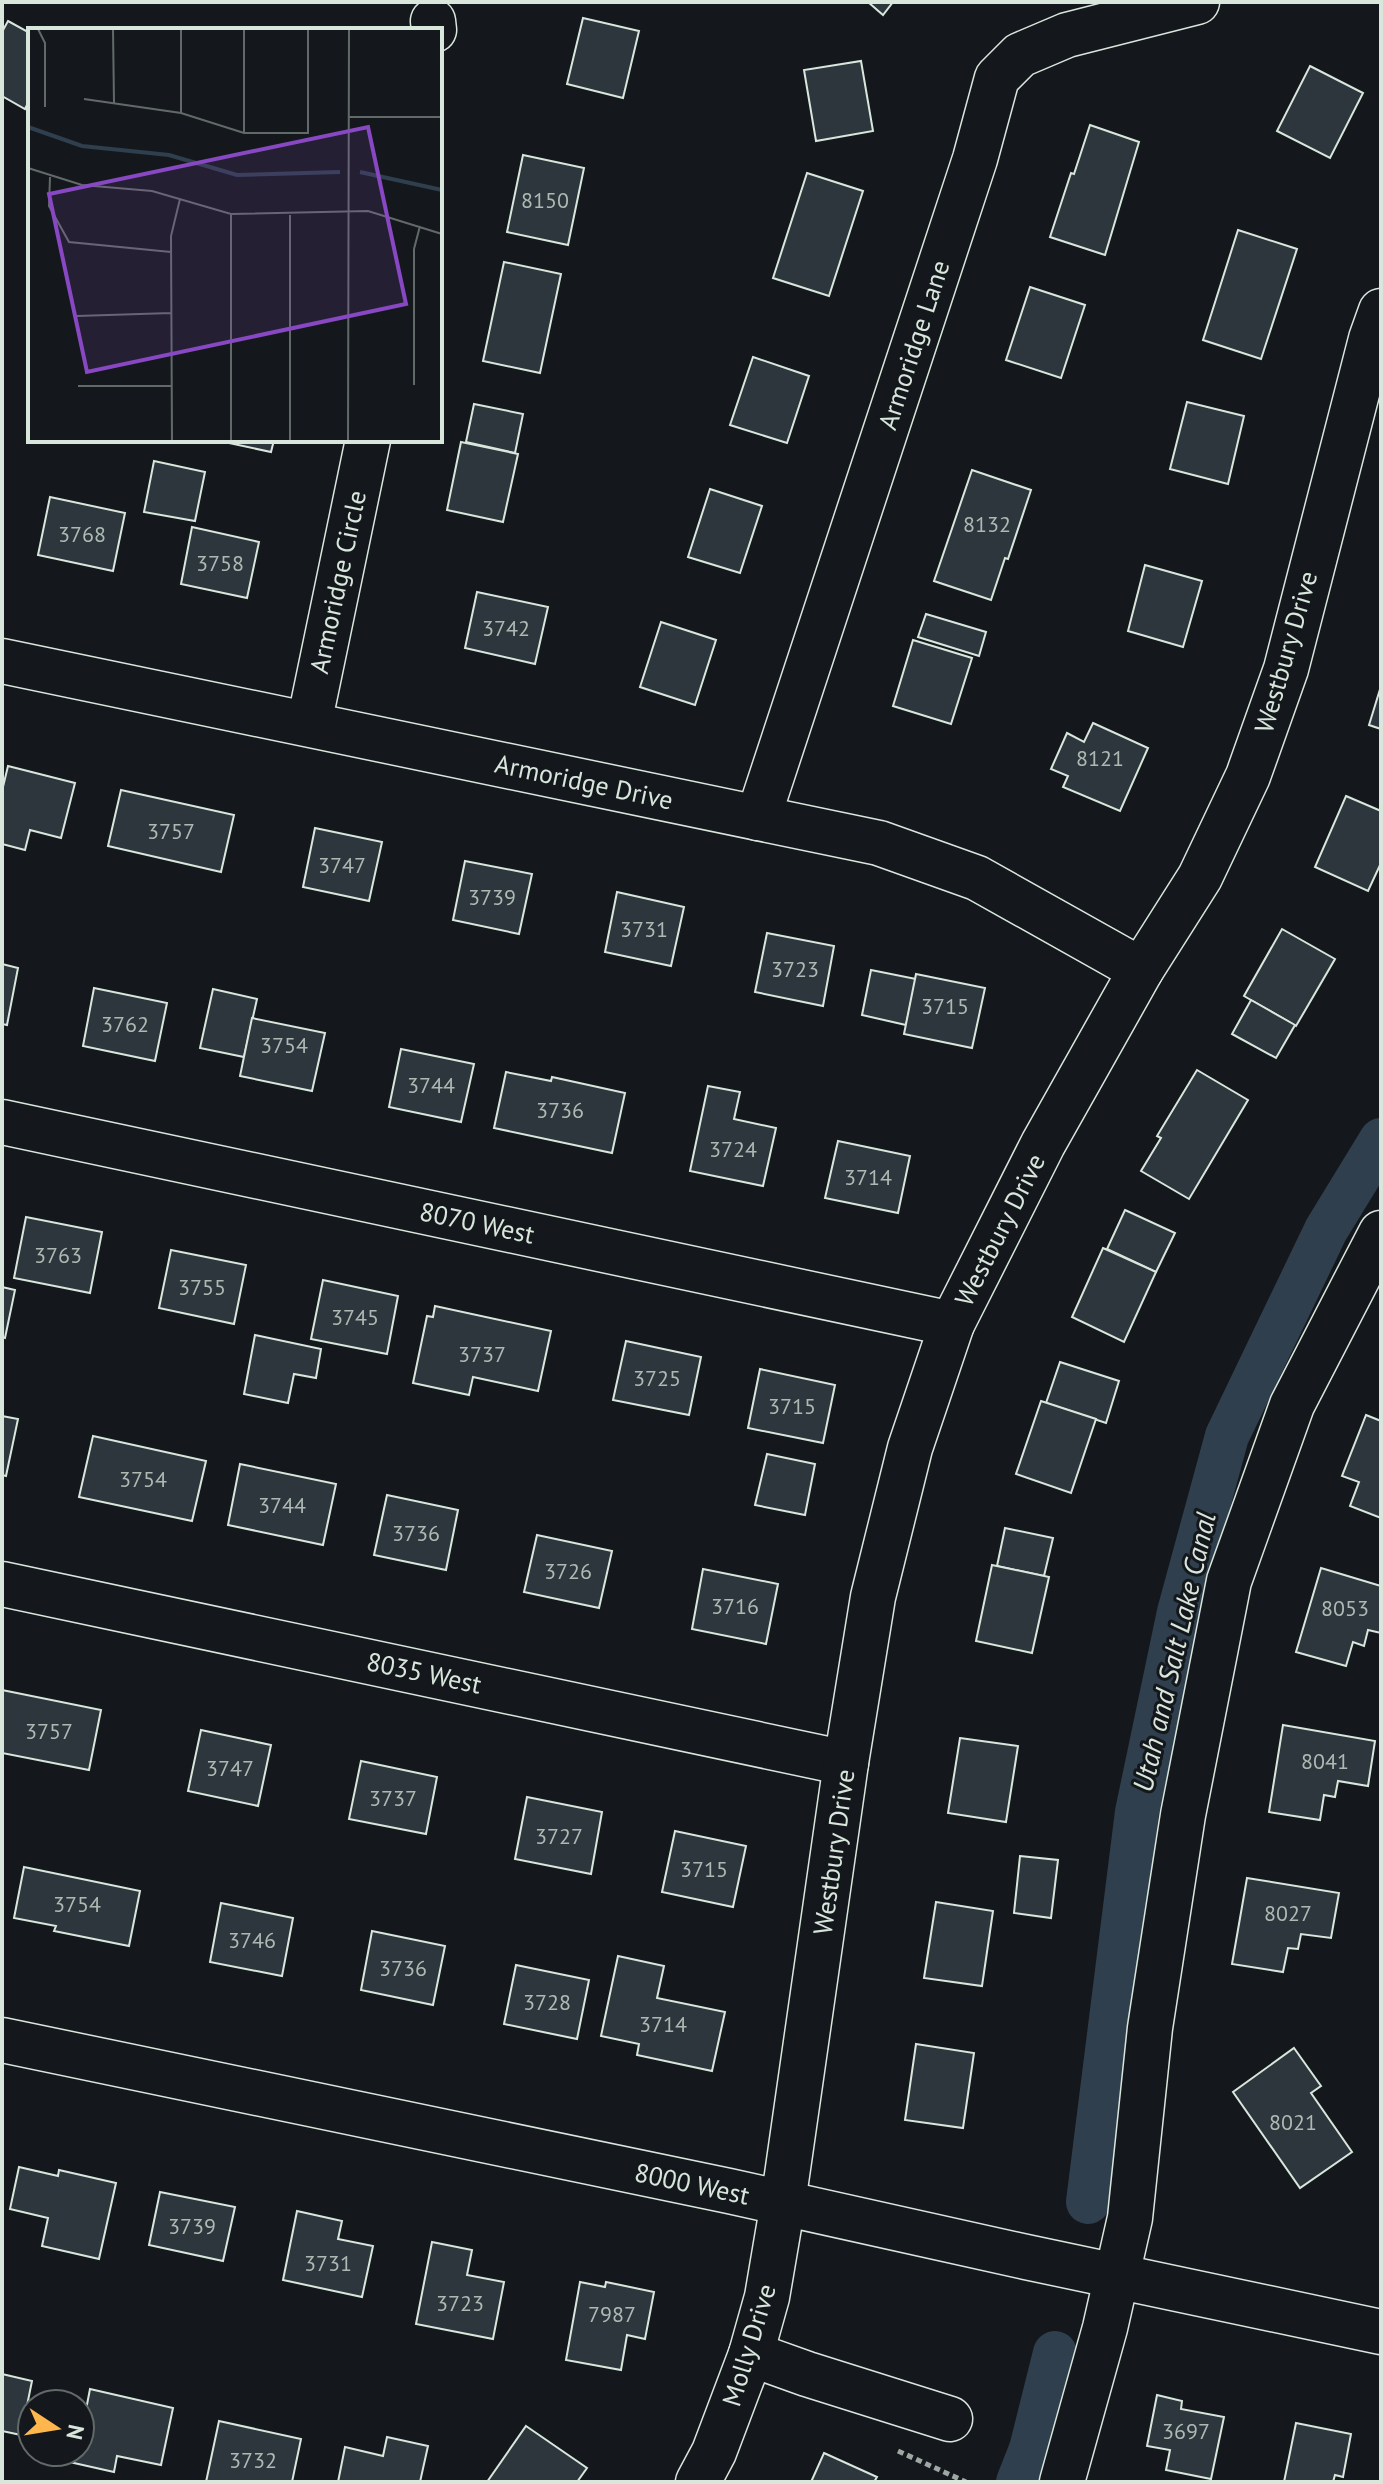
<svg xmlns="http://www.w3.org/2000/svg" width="1383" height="2484" font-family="'PT Sans',sans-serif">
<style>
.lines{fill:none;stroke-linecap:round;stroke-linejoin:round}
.canal{stroke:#2f3f4d;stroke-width:44}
.building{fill:#2c363c;stroke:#d8e6dc;stroke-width:2}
.minor-casing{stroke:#d8e6dc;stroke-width:47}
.path{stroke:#9da8a2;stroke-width:5;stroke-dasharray:6 4;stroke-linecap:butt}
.minor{stroke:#14181c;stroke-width:44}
.labels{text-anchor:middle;stroke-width:6;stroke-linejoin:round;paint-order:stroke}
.number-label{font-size:22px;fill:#adbab4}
.street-label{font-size:26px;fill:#d8e6dc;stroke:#14181c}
.water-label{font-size:28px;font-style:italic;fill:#d8e6dc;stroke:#14181c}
.inset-river{fill:none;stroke:#2f3f4d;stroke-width:4}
.inset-road{fill:none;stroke:#626a69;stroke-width:2}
.view{fill:#8948c3;fill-opacity:0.15;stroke:#8948c3;stroke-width:4}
.inset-edge{fill:none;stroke:#d8e6dc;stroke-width:4}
</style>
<rect width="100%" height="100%" fill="#14181c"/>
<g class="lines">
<g class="canal">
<polyline points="1088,2202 1137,1812 1179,1612 1227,1436 1326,1230 1381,1140"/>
<polyline points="1018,2482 1031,2449 1055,2353"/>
</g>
</g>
<g class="building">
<polygon points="868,2 893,2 883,15"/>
<polygon points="583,18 639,31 623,98 567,84"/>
<polygon points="8,21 30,33 30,99 25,109 2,96 2,32"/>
<polygon points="861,61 873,131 816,141 804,70"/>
<polygon points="1310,66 1363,93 1330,158 1277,131"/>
<polygon points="1090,125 1139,142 1105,255 1050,237 1071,173 1074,174"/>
<polygon points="523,155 584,168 568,245 507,232"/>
<polygon points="807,173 863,191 829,296 773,278"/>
<polygon points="1238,230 1297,249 1261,359 1203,340"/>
<polygon points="504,262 561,274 540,373 483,361"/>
<polygon points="1030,287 1085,305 1061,378 1006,360"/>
<polygon points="753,357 809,376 787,443 730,425"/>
<polygon points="1187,402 1244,416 1228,484 1170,469"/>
<polygon points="474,404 523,414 515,453 466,442"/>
<polygon points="215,440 274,440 271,452"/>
<polygon points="461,442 518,454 503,522 447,510"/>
<polygon points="154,461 205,472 195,521 144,512"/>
<polygon points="972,470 1031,490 1008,559 1005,558 991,600 934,581"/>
<polygon points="710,489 762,506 740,573 688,557"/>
<polygon points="50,497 125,513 113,571 38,555"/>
<polygon points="192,527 259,542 247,598 181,584"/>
<polygon points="1145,565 1202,581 1183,647 1128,631"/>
<polygon points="477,592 548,607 535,664 465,648"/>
<polygon points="926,614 986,632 979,656 918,637"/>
<polygon points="661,622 716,640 695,705 640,687"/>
<polygon points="913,640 972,658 951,724 893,706"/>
<polygon points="1381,686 1381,729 1369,725"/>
<polygon points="1093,723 1148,748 1120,811 1063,787 1068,776 1051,769 1067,733 1084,742"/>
<polygon points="8,766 75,783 61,838 30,830 25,850 2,844 2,791"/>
<polygon points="121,790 234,815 221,872 108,846"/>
<polygon points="1346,796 1381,811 1381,863 1368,891 1315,867"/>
<polygon points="315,828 382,842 369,901 303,887"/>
<polygon points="465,861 532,874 519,934 453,920"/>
<polygon points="617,892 684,907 671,966 605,952"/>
<polygon points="1282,929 1335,959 1296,1026 1244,996"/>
<polygon points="767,933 834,946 823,1006 755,992"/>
<polygon points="2,964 18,968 7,1025 2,1024"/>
<polygon points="871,970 916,979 906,1025 862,1015"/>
<polygon points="916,974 985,988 972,1048 904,1034"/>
<polygon points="94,988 167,1003 155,1061 83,1046"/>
<polygon points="213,989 257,999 244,1057 200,1048"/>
<polygon points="1251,1000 1295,1025 1276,1058 1232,1034"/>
<polygon points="252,1018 325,1033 312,1091 240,1076"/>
<polygon points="401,1049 474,1064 461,1122 389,1107"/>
<polygon points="1197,1070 1248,1100 1189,1199 1141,1171 1161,1138 1157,1136"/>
<polygon points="506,1072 551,1081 552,1077 625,1093 612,1153 494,1128"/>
<polygon points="708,1086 740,1092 734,1119 776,1128 763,1186 690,1171"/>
<polygon points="838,1141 910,1156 898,1213 825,1198"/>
<polygon points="1125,1210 1175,1233 1156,1272 1107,1249"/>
<polygon points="26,1217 102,1232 90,1293 14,1278"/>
<polygon points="1103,1248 1156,1272 1124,1342 1072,1317"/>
<polygon points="171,1250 246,1265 234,1324 159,1308"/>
<polygon points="323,1280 398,1296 387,1354 311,1339"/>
<polygon points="2,1287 15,1290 5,1338 2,1337"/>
<polygon points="435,1306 551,1331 538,1391 473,1377 469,1395 413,1383 427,1316 433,1317"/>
<polygon points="255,1335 321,1349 316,1378 294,1374 288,1403 244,1394"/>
<polygon points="626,1341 701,1357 689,1415 613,1400"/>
<polygon points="1060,1362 1119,1381 1106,1423 1046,1403"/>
<polygon points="760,1369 835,1385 823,1443 748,1428"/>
<polygon points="1041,1401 1096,1419 1071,1493 1016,1474"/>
<polygon points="1366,1415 1381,1421 1381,1518 1350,1506 1359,1482 1342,1476"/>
<polygon points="2,1416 18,1419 6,1476 2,1475"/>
<polygon points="93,1436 206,1461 192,1521 79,1497"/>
<polygon points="767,1454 815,1464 805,1515 755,1505"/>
<polygon points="240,1464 336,1484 323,1545 228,1525"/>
<polygon points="387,1495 458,1510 446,1570 374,1555"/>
<polygon points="1005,1528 1053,1538 1044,1576 997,1566"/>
<polygon points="537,1535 612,1551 599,1608 524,1592"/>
<polygon points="992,1565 1049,1577 1032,1653 976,1641"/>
<polygon points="1321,1568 1381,1586 1381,1633 1368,1630 1364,1646 1353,1642 1346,1666 1296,1652"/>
<polygon points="703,1569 778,1584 766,1644 692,1629"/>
<polygon points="2,1690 101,1710 89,1770 2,1753"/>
<polygon points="1283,1725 1375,1741 1368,1786 1338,1781 1335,1797 1324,1795 1320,1820 1269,1812"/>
<polygon points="201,1730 271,1745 258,1806 188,1791"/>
<polygon points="960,1738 1018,1746 1006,1822 948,1813"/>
<polygon points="361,1761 437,1777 426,1834 349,1819"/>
<polygon points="527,1797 602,1812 591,1874 515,1859"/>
<polygon points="675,1831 746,1846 733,1907 662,1892"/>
<polygon points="1020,1856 1058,1860 1051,1918 1014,1913"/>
<polygon points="24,1867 140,1891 129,1946 54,1931 56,1926 14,1918"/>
<polygon points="1247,1878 1339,1893 1331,1938 1301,1934 1298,1949 1288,1948 1283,1972 1232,1964"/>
<polygon points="936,1902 993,1911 982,1986 924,1978"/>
<polygon points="221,1903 293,1918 282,1976 210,1962"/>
<polygon points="372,1931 445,1946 433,2005 361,1990"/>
<polygon points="618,1956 664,1966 657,1998 725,2012 712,2071 637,2055 639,2044 601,2036"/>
<polygon points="516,1965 589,1980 577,2039 504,2024"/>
<polygon points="916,2044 974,2053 963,2128 905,2120"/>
<polygon points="1294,2048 1321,2086 1311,2093 1352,2152 1300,2188 1233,2092"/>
<polygon points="19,2167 58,2176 59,2170 116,2183 99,2259 42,2246 48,2218 10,2209"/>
<polygon points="160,2192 235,2207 223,2261 149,2245"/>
<polygon points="297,2211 342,2221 338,2239 373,2246 362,2297 283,2280"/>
<polygon points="432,2242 472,2250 467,2275 504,2282 493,2339 416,2324"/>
<polygon points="580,2282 605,2287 606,2282 654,2292 645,2339 627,2335 621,2370 566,2360"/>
<polygon points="2,2374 32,2381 21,2435 2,2431"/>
<polygon points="90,2389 173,2408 161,2465 117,2456 114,2472 65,2461 67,2452 80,2452 80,2419 84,2420"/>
<polygon points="1157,2395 1182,2401 1181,2409 1224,2417 1211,2479 1166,2470 1170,2450 1147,2446"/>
<polygon points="219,2421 301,2439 292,2482 206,2482"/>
<polygon points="1296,2423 1351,2434 1343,2477 1335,2475 1333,2482 1284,2482"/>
<polygon points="526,2426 587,2468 577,2482 487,2482"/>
<polygon points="387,2437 428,2446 420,2482 338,2482 345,2447 383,2456"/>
<polygon points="824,2453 877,2477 874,2482 811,2482"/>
</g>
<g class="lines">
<g class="minor-casing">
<g id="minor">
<polyline points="433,21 434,30"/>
<polyline points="2,661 879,843 977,878 1141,970"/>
<polyline points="309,724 368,440"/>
<polyline points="758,818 975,159 997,78 1020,55 1067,35 1197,2"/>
<polyline points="2,1122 952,1324"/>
<polyline points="2,1584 846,1763"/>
<polyline points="2,2040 729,2191 1026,2257 1381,2332"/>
<polyline points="751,2354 807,2374 950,2419"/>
<polyline points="698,2482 714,2452 751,2354 767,2297 783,2203 846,1763 873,1597 910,1448 952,1324 1043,1144 1141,970 1200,877 1248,776 1286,669 1371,339 1381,311"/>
<polyline points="1062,2482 1105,2328 1130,2218 1150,2028 1183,1815 1229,1581 1292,1405 1381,1233"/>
</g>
</g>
<polyline class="path" points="898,2451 966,2482"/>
<use href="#minor" class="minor"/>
</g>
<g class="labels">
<g class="number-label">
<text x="545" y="208">8150</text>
<text x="987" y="532">8132</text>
<text x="82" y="542">3768</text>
<text x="220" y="571">3758</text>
<text x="506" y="636">3742</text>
<text x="1100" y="766">8121</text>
<text x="171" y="839">3757</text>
<text x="342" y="873">3747</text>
<text x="492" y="905">3739</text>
<text x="644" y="937">3731</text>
<text x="795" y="977">3723</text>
<text x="945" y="1014">3715</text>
<text x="125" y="1032">3762</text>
<text x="284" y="1053">3754</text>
<text x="431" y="1093">3744</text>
<text x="560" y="1118">3736</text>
<text x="733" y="1157">3724</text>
<text x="868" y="1185">3714</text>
<text x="58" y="1263">3763</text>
<text x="202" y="1295">3755</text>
<text x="355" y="1325">3745</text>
<text x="482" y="1362">3737</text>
<text x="657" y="1386">3725</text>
<text x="792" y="1414">3715</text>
<text x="143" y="1487">3754</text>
<text x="282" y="1513">3744</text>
<text x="416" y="1541">3736</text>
<text x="568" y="1579">3726</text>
<text x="735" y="1614">3716</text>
<text x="1345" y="1616">8053</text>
<text x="49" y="1739">3757</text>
<text x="1325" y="1769">8041</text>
<text x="230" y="1776">3747</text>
<text x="393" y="1806">3737</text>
<text x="559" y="1844">3727</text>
<text x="704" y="1877">3715</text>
<text x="77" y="1912">3754</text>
<text x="1288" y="1921">8027</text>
<text x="252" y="1948">3746</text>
<text x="403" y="1976">3736</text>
<text x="547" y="2010">3728</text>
<text x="663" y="2032">3714</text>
<text x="1293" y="2130">8021</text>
<text x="192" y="2234">3739</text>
<text x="328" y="2271">3731</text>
<text x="460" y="2311">3723</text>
<text x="612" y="2322">7987</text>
<text x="1186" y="2439">3697</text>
<text x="253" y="2468">3732</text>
</g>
<g class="street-label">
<text transform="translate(914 345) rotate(-72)" y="9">Armoridge Lane</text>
<text transform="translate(338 582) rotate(-78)" y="9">Armoridge Circle</text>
<text transform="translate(1286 652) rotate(-74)" y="9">Westbury Drive</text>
<text transform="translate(584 782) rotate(12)" y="9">Armoridge Drive</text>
<text transform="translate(477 1223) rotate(12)" y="9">8070 West</text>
<text transform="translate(1000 1230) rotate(-63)" y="9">Westbury Drive</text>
<text transform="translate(424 1673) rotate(12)" y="9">8035 West</text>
<text transform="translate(834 1852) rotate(-82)" y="9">Westbury Drive</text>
<text transform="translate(692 2184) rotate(12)" y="9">8000 West</text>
<text transform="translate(749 2345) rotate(-73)" y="9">Molly Drive</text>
</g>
<g class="water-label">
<text transform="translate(1174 1652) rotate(-77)" y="10">Utah and Salt Lake Canal</text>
</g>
</g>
<g transform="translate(28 28)">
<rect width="414" height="414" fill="#14181c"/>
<path class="inset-river" d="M0 99 54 118 141 127 209 147 312 144M332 144 414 162"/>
<path class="inset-road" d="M10 1 17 15V79M85 1 86 75M56 71 153 85 216 105H280V1M153 85V1M320 89H414M216 105V1M0 140 54 157 124 163 203 186 340 183 414 206M22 149 21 178 41 214 143 224M262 187V413M49 288 143 285M386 357V221L392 198M50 358H144M144 413 143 208 152 171M203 413V186M320 413 321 1"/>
<path class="view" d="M340 99 378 276 59 344 21 166Z"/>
<rect width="414" height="414" class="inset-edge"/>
</g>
<rect width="1383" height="2484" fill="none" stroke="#d8e6dc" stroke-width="8"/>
<g transform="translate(56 2428) rotate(102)"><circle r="38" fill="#14181c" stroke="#626a69" stroke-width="2"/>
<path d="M0-6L14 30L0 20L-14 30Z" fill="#ffb74d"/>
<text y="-12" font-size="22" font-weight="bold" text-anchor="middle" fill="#d8e6dc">N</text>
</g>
</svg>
